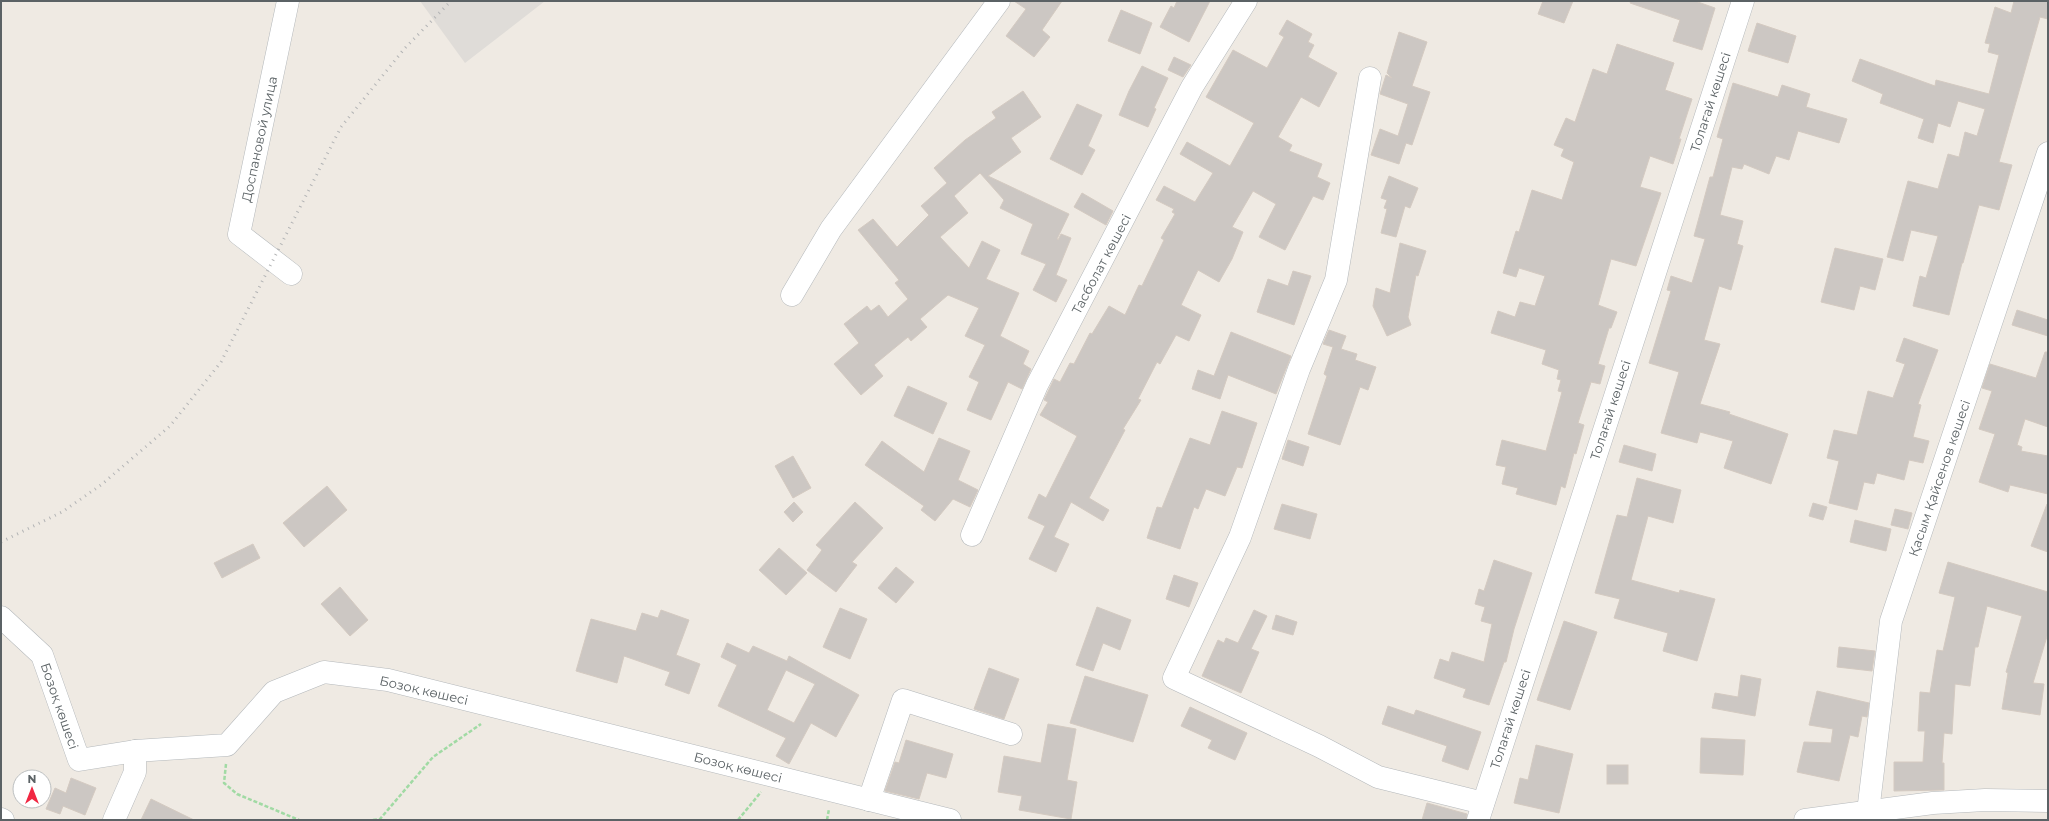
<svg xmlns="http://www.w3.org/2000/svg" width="2049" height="821" font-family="Montserrat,sans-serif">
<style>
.industrial{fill:#dfdcd8}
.building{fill:#ccc7c3;stroke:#d4cac1;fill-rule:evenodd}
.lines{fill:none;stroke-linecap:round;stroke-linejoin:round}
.minor-casing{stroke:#b4b8bb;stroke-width:23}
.path{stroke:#a1daa4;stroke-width:2.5;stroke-dasharray:4 2;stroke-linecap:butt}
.minor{stroke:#fff;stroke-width:22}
.rail{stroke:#b3b4b5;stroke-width:3;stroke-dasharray:1 5;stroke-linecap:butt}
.labels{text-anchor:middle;stroke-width:3.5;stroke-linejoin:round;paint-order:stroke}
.street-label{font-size:13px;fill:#5b6265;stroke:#fff}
</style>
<rect width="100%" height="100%" fill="#efeae3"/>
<polygon class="industrial" points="420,1 545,1 465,63"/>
<g class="building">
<polygon points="1014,1 1062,1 1042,30 1050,37 1034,57 1006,36 1026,9"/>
<polygon points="1177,1 1210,1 1189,42 1160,27 1171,6 1174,8"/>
<polygon points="1543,1 1573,1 1564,23 1538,14"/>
<polygon points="1631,1 1695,1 1715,8 1702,50 1673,41 1680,20 1630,3"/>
<polygon points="2014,1 2048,1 2048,19 2040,17 1999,162 2012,165 1999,210 1979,205 1963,263 1962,263 1949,315 1913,306 1920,276 1926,278 1938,236 1911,230 1903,261 1887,257 1908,181 1938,189 1948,154 1959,157 1965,132 1977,136 1985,109 1958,101 1950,127 1938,123 1933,143 1918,138 1924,119 1880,103 1883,94 1852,81 1860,59 1935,86 1936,80 1989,94 1999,55 1988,52 1990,44 1985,43 1995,7 2011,13"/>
<polygon points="1121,10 1152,23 1140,54 1108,41"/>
<polygon points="1287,20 1312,34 1308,42 1314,45 1308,57 1337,73 1319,107 1301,97 1278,137 1292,145 1289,151 1322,164 1317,177 1330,183 1323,200 1313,196 1285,250 1259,237 1276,204 1253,191 1232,227 1243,232 1232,259 1219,282 1198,270 1181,305 1201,315 1189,341 1176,335 1160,364 1157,362 1138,399 1141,400 1123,429 1125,430 1089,498 1109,510 1103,521 1071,502 1054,537 1069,544 1056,572 1029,559 1045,526 1028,518 1039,494 1046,498 1077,436 1040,415 1048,402 1044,400 1054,379 1060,382 1070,363 1074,364 1090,333 1092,334 1109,306 1125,315 1139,285 1142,286 1164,240 1161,238 1175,214 1172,212 1174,209 1156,200 1164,186 1195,202 1213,173 1180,154 1187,142 1230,166 1254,123 1206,97 1233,50 1267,68 1284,37 1279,34"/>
<polygon points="1757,23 1796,36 1788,63 1748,51"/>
<polygon points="1399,32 1427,42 1412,86 1430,92 1412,145 1406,143 1399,164 1371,155 1380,129 1398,136 1408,104 1380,94 1386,75 1392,78 1387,73"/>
<polygon points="1617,44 1674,63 1665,90 1692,99 1679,139 1681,139 1673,164 1650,156 1640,187 1661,193 1636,266 1611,259 1598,305 1617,312 1611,328 1609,328 1598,364 1605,366 1600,384 1591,382 1578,423 1584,425 1576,454 1574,453 1565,488 1561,486 1556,505 1516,494 1518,488 1502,484 1506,467 1496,465 1502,440 1546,451 1562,392 1558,391 1561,380 1557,379 1559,370 1542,364 1546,350 1491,333 1498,311 1515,317 1520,302 1535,306 1545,276 1519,268 1516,277 1503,273 1516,231 1519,232 1532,190 1562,200 1574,162 1561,156 1564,149 1554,145 1566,118 1575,122 1593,69 1607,74"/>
<polygon points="1174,57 1191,65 1183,77 1168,70"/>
<polygon points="1142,66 1168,78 1154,108 1156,109 1148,127 1119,115 1129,91"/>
<polygon points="1733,83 1778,97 1782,85 1810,94 1806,107 1847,119 1839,143 1798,131 1789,160 1776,156 1769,174 1744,164 1742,169 1732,167 1720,215 1743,221 1737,244 1743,246 1731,290 1719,286 1704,340 1720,344 1700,404 1730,412 1729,414 1788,434 1771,484 1724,468 1733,441 1700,432 1697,443 1661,433 1679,372 1649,363 1671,291 1667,290 1671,276 1692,283 1705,239 1694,236 1710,177 1713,177 1723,139 1717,137"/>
<polygon points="1023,91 1041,117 1011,138 1021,152 988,176 1069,214 1057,239 1058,240 1061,234 1071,238 1056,275 1067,280 1056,302 1033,290 1046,264 1021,254 1033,224 1000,208 1004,200 980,173 954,196 968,213 940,237 969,268 982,241 1000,250 986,279 1019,293 1000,336 1029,351 1023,364 1031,369 1022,389 1008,382 991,420 967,410 979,382 969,377 985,345 965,336 979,308 948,295 920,319 927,327 911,341 908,337 874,365 883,376 861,395 834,364 859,343 844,324 867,306 871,311 879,305 888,317 908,299 895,283 899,280 858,230 873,219 897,247 929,215 921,206 947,183 934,168 965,140 996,118 992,112"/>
<polygon points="1077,104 1102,115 1088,146 1095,150 1082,175 1050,159"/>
<polygon points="1389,176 1418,188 1410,208 1405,206 1396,237 1381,233 1387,209 1384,208 1387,200 1381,198"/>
<polygon points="1082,193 1113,211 1106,225 1074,207"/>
<polygon points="1400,243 1426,251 1418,276 1416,275 1408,317 1411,325 1387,336 1373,306 1376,288 1390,293"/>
<polygon points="1835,248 1883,259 1875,290 1860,286 1854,310 1821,302"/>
<polygon points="1293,271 1311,276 1294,325 1257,312 1268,279 1288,286"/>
<polygon points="2017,310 2048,320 2048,336 2012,325"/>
<polygon points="1329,330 1346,336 1341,349 1357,354 1355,360 1376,367 1368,390 1360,387 1340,445 1308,434 1327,376 1324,374 1333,347 1323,344"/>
<polygon points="1231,332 1291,356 1276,394 1228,375 1220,399 1192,389 1198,370 1214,376"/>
<polygon points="1904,338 1938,350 1918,404 1921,405 1913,437 1929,441 1923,463 1909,460 1904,480 1877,473 1874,484 1864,482 1857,510 1829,503 1839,461 1827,458 1834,430 1857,435 1868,391 1893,398 1905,364 1896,361"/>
<polygon points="2045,352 2048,352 2048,427 2025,419 2017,445 2022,447 2021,451 2048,456 2048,494 2010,485 2008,492 1979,482 1995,434 1979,429 1992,391 1982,388 1990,364 2036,378"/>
<polygon points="908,386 947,403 933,434 894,416"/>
<polygon points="1222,411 1257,423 1242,468 1237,467 1225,496 1206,489 1198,509 1194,507 1180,549 1147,538 1157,507 1162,508 1190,438 1210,445"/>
<polygon points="939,438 970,451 958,480 978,490 970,507 953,499 935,521 921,510 924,506 865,465 882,441 924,472"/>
<polygon points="1288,440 1309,447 1303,466 1282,459"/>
<polygon points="1624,445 1656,454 1652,471 1619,462"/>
<polygon points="793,456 811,488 793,498 775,466"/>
<polygon points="1637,478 1681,490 1673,523 1648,516 1631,580 1679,593 1680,590 1715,599 1697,661 1663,651 1668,633 1614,618 1620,599 1595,593 1617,515 1627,517"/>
<polygon points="327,486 347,510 304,547 283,523"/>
<polygon points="794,502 803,512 793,522 784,512"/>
<polygon points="855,502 883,528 852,562 857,565 836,592 807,570 822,550 816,545"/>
<polygon points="1813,503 1827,507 1823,520 1809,516"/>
<polygon points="1282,504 1317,514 1310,539 1274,529"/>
<polygon points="2047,504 2048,504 2048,552 2031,546"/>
<polygon points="1895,509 1912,513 1908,529 1891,525"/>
<polygon points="1855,520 1891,529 1886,551 1850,542"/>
<polygon points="253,544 260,558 222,578 214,563"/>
<polygon points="779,548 807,573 786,595 759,570"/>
<polygon points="1494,560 1532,573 1514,629 1506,662 1504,662 1489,705 1463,697 1466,689 1434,678 1440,659 1449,662 1452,652 1484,662 1492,624 1481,621 1485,607 1475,604 1479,589 1484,591"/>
<polygon points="1948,562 2048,592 2048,633 2033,683 2044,684 2040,715 2002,709 2008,673 2006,672 2022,616 1987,606 1978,647 1975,647 1970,686 1955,684 1952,734 1944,733 1942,763 1944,763 1944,790 1894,791 1894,762 1923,762 1925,731 1918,731 1920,692 1930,693 1937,650 1943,651 1955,597 1939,593"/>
<polygon points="896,567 914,582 896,603 878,588"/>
<polygon points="1174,575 1198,583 1189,607 1166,599"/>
<polygon points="340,587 368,620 350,636 321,604"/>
<polygon points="1097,607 1131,620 1120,650 1103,643 1093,671 1076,665"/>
<polygon points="840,608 867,619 850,659 823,647"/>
<polygon points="661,610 689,620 676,655 700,664 689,694 665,685 670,672 624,656 617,683 576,671 591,619 636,631 642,613 658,618"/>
<polygon points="1254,610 1267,616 1251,649 1259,652 1241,693 1202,676 1218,640 1224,643 1226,638 1238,643"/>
<polygon points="1276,615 1297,622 1293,635 1272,629"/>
<polygon points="1564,621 1597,632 1570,710 1537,700"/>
<path d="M727 643 749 653 753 646 787 661 789 656 859 695 836 737 811 723 789 764 776 756 786 738 718 706 737 665 721 657ZM786 670 815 684 794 723 767 710Z"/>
<polygon points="1839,647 1875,651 1872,671 1837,667"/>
<polygon points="989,668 1019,679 1004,719 974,709"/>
<polygon points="1741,675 1761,679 1755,716 1712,708 1715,693 1738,697"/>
<polygon points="1085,676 1148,695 1133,742 1070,723"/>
<polygon points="1817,691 1869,703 1867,717 1862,716 1858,737 1850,735 1839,781 1797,772 1804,742 1831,743 1833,729 1809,725"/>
<polygon points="1388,706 1414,715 1416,710 1481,732 1468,770 1442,761 1447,746 1382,724"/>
<polygon points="1190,707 1247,733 1235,760 1208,748 1212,740 1181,726"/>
<polygon points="1048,724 1076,729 1067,780 1077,782 1071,819 1019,810 1022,796 998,792 1004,756 1041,763"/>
<polygon points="1701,738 1745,740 1743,775 1700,773"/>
<polygon points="906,740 953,754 946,778 927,773 919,799 885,791 895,762 899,763"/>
<polygon points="1536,745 1573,754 1559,813 1514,803 1520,778 1528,780"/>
<rect x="1607" y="765" width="21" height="19"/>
<polygon points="71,778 96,788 85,815 63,806 60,814 46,809 55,788 66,793"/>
<polygon points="151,799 194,820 141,820"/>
<polygon points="1427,803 1467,814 1466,820 1422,820"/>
</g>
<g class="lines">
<g class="minor-casing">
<g id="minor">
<polyline points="288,1 239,234 291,274"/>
<polyline points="1370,78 1336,280 1299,369 1240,537 1174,678 1319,746 1378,777 1483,803"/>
<polyline points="792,295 831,229 999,1"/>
<polyline points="972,535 1037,385 1192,87 1246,1"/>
<polyline points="1,617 42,655 79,760 135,751 227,745 274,692 324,672 388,680 950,820"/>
<polyline points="869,800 903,700 1011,734"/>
<polyline points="1868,812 1891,621 2048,153"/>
<polyline points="1,819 3,820"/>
<polyline points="114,820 135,772 135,751"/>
<polyline points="1478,820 1743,1"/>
<polyline points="1805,820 1933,803 1985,800 2048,801"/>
</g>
</g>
<g class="path">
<polyline points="226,764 224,783 237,794 299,820"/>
<polyline points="373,820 380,819 433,757 481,724"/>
<polyline points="738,820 761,792"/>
<polyline points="827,820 829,809"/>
</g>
<use href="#minor" class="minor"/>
<polyline class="rail" points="1,542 62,512 101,485 170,426 221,362 341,127 405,48 451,1"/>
</g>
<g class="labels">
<g class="street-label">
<text transform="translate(1710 102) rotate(-72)" y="5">Толағай көшесі</text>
<text transform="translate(259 139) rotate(-78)" y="5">Доспановой улица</text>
<text transform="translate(1101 264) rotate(-62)" y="5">Тасболат көшесі</text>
<text transform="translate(1610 410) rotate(-72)" y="5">Толағай көшесі</text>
<text transform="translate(1939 478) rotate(-71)" y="5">Қасым Қайсенов көшесі</text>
<text transform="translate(424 690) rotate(13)" y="5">Бозоқ көшесі</text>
<text transform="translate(60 706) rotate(71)" y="5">Бозоқ көшесі</text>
<text transform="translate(1510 719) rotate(-72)" y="5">Толағай көшесі</text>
<text transform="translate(738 767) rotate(14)" y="5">Бозоқ көшесі</text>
</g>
</g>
<rect width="2049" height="821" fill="none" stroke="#5b6265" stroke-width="4"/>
<g transform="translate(32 789)"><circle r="19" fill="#ffffff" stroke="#bdc0c1"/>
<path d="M0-3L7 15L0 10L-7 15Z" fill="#f12742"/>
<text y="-6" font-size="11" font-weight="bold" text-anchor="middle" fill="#5b6265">N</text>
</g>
</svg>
